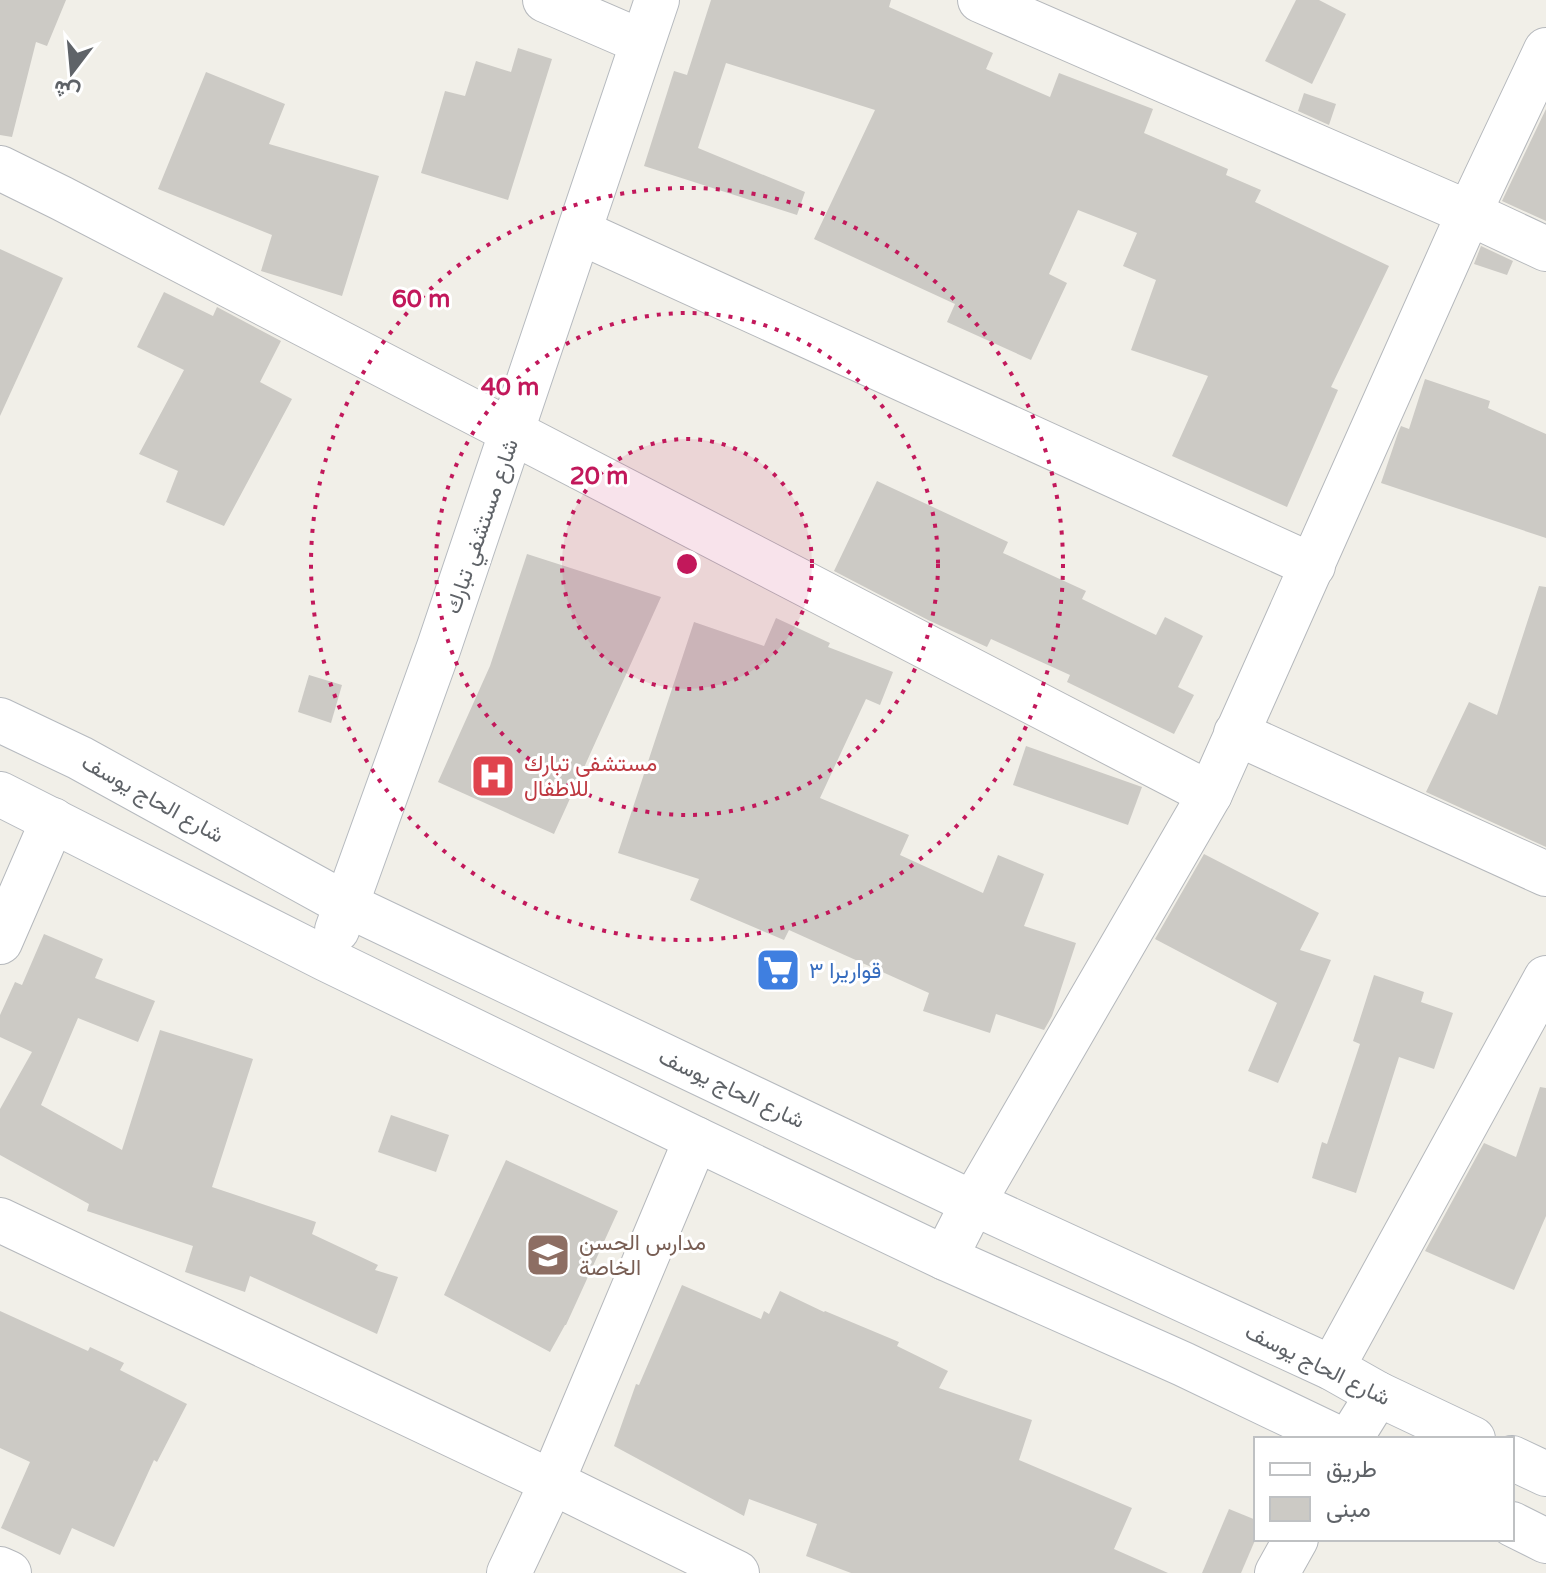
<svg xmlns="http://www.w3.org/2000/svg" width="1546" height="1573" font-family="'Varela Round',Vazirmatn,sans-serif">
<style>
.building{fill:#cccac5}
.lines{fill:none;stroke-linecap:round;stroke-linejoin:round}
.street-casing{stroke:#b5b8bc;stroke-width:46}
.secondary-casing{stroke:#b6babf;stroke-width:46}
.street{stroke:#fff;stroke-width:44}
.secondary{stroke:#fff;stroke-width:44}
.ring{fill:none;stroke:#c2185b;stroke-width:4;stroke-dasharray:4 8}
.labels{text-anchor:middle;stroke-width:6;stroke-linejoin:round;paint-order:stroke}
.street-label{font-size:22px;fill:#5f6368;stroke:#fff}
.health-label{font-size:22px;fill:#be3a42;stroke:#fff;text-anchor:start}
.shop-label{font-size:22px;fill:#366cbe;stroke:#fff;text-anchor:start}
.education-label{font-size:22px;fill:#785e54;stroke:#fff;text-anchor:start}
.centre{fill:#c2185b;stroke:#fff;stroke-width:4}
.ring-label{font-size:24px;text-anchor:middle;font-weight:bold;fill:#c2185b;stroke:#fff;stroke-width:6;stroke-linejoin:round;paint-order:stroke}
</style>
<rect width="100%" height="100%" fill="#f1efe8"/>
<g class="building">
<polygon points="0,0 66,0 47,46 36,42 12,137 0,135"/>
<polygon points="711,0 891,0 889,7 993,53 986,69 1050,97 1059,73 1153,109 1144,133 1228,169 1226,175 1261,190 1255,202 1389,266 1331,387 1338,390 1287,507 1172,456 1208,376 1131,350 1156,280 1123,266 1137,233 1078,210 1049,274 1067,283 1031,360 947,322 955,304 814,239 875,110 726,63 698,148 805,192 797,215 644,166 674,71 687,75"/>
<polygon points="1296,0 1319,0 1346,14 1312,84 1265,61"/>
<polygon points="518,48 552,59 508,200 421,173 445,91 465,96 476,61 511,72"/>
<polygon points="206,72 285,104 269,144 379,176 342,296 261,271 272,235 158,189"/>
<polygon points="1304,93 1336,104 1329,125 1298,111"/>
<polygon points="1546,109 1546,221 1502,201"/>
<polygon points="1481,246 1513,261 1507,275 1474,264"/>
<polygon points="0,249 63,278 0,416"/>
<polygon points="164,292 213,316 217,307 281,341 260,382 292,399 224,526 166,502 178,471 139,454 184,370 137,347"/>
<polygon points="1425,379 1490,401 1488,408 1546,434 1546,538 1381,483 1398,433 1401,426 1409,429"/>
<polygon points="877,481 1008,542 1003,553 1086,591 1082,599 1156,635 1165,617 1203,636 1178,687 1194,695 1174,734 1067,682 1070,675 991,639 987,647 928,620 834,571"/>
<polygon points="527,554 661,597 554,834 438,782 490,666"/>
<polygon points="1539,586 1546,587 1546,847 1426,792 1469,702 1497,715"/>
<polygon points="776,618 830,643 828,647 893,672 880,705 866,699 820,798 909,835 900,855 983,893 998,855 1044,874 1024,926 1076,943 1052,1016 1044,1030 996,1014 990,1033 923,1011 929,993 789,930 784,940 690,900 699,879 618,853 694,622 764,646"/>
<polygon points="309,675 342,685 331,723 298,712"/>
<polygon points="1026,746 1142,787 1128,825 1013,785"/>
<polygon points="1204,854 1319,913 1300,950 1331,960 1278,1083 1248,1071 1277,1003 1155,939"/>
<polygon points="44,934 103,959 95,978 155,1001 138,1042 78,1018 41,1105 122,1150 160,1030 253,1059 212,1187 316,1222 312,1234 378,1265 375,1270 398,1277 377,1334 250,1276 245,1292 185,1272 193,1246 87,1211 89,1204 0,1155 0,1109 32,1052 0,1037 0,1015 15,982 22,985"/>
<polygon points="1374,975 1424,992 1421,1002 1453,1013 1434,1069 1399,1057 1356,1193 1312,1178 1322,1142 1327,1144 1360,1044 1353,1041"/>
<polygon points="1540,1087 1546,1088 1546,1216 1514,1290 1425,1251 1484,1143 1516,1157"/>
<polygon points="391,1115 449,1135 436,1172 378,1152"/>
<polygon points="506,1160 618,1211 566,1325 565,1325 550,1352 444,1295"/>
<polygon points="682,1285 761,1319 764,1311 769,1314 780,1291 824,1312 825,1311 899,1342 897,1346 948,1371 939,1388 1032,1420 1019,1460 1132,1508 1114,1549 1168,1573 851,1573 806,1556 817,1524 749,1499 744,1516 614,1446 636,1384 639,1385"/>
<polygon points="0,1311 88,1351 90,1347 124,1363 120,1370 187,1404 157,1462 154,1460 114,1547 72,1528 60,1555 1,1528 30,1462 0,1448"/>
<polygon points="1229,1509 1256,1520 1256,1538 1241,1573 1202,1573"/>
</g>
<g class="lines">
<g class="street-casing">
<g id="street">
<polyline points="545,0 642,42"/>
<polyline points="980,0 1469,213 1546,249"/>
<polyline points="0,168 61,198 1210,794"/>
<polyline points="580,232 1313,566"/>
<polyline points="1236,733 1546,874"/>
<polyline points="0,942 53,820"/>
<polyline points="0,1220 552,1482 737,1573"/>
<polyline points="945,1258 973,1203 1210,794 1469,213 1546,50"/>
<polyline points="1332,1368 1546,978"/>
<polyline points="1350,1439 1378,1394"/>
<polyline points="0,1569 9,1573"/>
<polyline points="509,1573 552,1482 696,1139"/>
<polyline points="1277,1573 1296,1539"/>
</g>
</g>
<g class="secondary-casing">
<g id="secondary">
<polyline points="0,720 80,758 347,905 973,1203 1332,1368 1378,1394 1473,1439"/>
<polyline points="0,794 326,959 696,1139 945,1258 1183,1364 1340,1439"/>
<polyline points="337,930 439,647 657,0"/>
<polyline points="1512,1458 1546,1474"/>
<polyline points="1512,1524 1546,1541"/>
</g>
</g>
<use href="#street" class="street"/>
<use href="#secondary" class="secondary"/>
</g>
<circle cx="687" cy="564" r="125" fill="#c2185b" fill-opacity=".12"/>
<g class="ring">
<circle cx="687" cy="564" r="125"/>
<circle cx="687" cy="564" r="251"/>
<circle cx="687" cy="564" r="376"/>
</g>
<defs>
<g id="hospital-square" transform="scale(2.3)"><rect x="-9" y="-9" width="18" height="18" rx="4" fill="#e0444e" stroke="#fff"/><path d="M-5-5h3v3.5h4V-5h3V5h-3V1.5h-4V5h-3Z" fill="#fff"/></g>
<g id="supermarket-square" transform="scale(2.3)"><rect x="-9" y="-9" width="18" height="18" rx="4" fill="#3f7fe0" stroke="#fff"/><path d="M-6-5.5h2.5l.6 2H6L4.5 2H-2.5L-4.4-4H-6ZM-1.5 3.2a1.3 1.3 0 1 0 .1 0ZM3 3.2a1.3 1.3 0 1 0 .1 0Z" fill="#fff"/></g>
<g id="school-square" transform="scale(2.3)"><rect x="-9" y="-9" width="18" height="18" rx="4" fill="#8d6e63" stroke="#fff"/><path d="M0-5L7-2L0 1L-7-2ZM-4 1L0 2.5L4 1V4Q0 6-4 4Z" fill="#fff"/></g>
</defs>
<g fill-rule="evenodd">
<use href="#hospital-square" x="493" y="776"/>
<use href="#supermarket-square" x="778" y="970"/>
<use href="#school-square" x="548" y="1255"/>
</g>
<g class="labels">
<g class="street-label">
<text transform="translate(481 526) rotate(-71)" y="8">شارع مستشفي تبارك</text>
<text transform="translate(153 798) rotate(29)" y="8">شارع الحاج يوسف</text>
<text transform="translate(732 1088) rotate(25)" y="8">شارع الحاج يوسف</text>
<text transform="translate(1318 1364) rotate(26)" y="8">شارع الحاج يوسف</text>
</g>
<g class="health-label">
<text x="524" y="771">مستشفى تبارك<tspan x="524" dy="25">للاطفال</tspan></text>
</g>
<g class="shop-label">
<text x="809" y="978">قواريرا ٣</text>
</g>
<g class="education-label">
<text x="579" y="1250">مدارس الحسن<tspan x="579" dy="25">الخاصة</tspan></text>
</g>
</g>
<circle cx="687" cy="564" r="12" class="centre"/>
<g class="ring-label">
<text x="421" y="307">60 m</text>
<text x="510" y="395">40 m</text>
<text x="599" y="484">20 m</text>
</g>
<rect x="1254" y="1437" width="260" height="104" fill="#ffffff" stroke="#bfc1c3" stroke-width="2"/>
<rect x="1270" y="1463" width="40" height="12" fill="#ffffff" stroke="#bfc1c3" stroke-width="2"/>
<text x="1326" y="1477" font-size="24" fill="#5f6368">طريق</text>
<rect x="1270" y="1497" width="40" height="24" fill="#cccac5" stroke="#bfc1c3" stroke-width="2"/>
<text x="1326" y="1517" font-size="24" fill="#5f6368">مبنى</text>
<g transform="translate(72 72) rotate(196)" stroke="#ffffff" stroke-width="6" paint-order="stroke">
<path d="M0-6L14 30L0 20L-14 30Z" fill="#5f6368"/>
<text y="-12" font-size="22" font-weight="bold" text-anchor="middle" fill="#5f6368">ش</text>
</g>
</svg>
